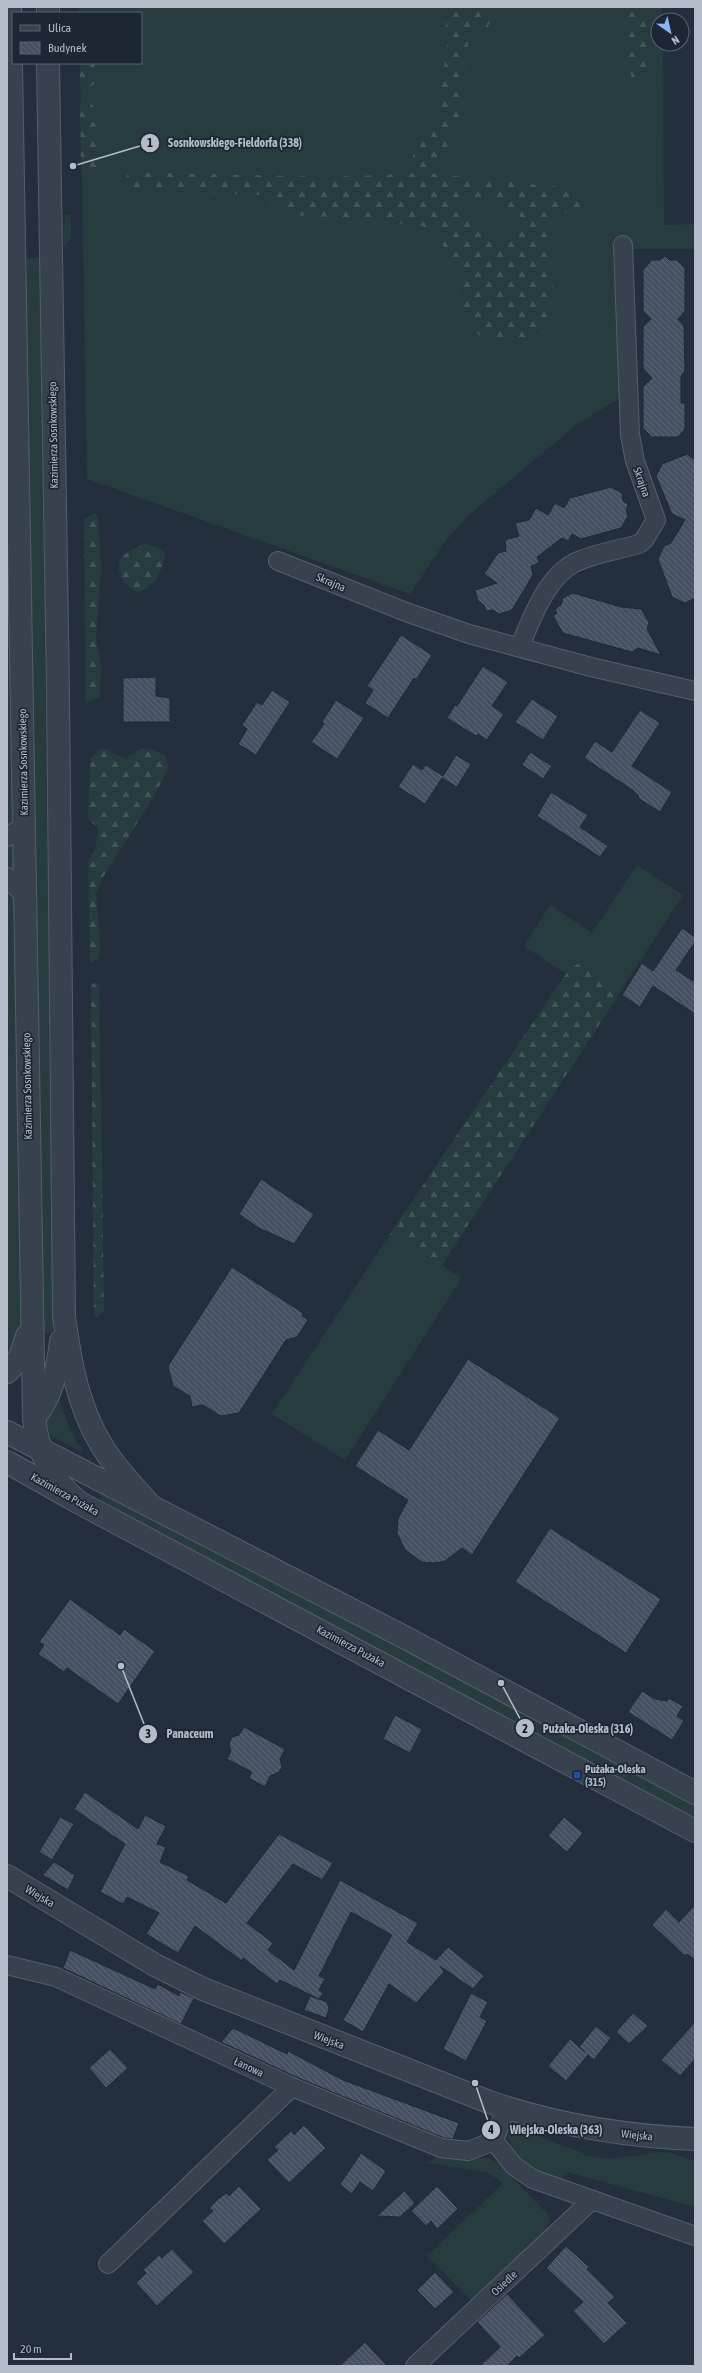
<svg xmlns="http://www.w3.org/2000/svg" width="702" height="2373" font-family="'Asap Condensed',sans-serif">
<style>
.grass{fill:#263c3f}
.forest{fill:url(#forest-firs);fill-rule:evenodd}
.building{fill:url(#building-back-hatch);stroke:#1f2835}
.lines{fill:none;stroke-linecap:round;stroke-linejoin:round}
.minor-casing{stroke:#565f6c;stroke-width:20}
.tertiary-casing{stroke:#565f6c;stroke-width:24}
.minor{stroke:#38414e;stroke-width:18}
.tertiary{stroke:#38414e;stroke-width:22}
.transit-dot{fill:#1a4fb4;stroke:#1d2633;stroke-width:1.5}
.labels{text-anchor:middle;stroke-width:3.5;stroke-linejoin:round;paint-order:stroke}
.street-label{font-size:11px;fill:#b4bcc9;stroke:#1d2633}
.poi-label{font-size:11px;font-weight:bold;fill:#b4bcc9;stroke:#1d2633;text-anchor:start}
.leader{fill:none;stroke:#b4bcc9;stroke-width:1.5}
.callout-dot{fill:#b4bcc9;stroke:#1d2633;stroke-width:1.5}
.mark-label{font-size:12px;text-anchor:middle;font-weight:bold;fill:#111}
.callout-label{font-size:12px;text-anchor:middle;font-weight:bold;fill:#b4bcc9;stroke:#1d2633;stroke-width:3.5;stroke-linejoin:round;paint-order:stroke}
</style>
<defs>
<pattern id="forest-firs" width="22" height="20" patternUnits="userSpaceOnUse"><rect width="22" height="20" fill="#263c3f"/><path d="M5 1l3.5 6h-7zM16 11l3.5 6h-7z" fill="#435659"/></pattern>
<pattern id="building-back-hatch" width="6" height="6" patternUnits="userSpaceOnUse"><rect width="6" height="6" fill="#455162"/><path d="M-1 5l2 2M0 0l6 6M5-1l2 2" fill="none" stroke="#5d6877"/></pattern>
</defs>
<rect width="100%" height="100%" fill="#242f3e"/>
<g class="grass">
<polygon points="7,7 31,1311 7,1372"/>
<polygon points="79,7 662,7 662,20 658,20 658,44 663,44 664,225 695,224 695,249 628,249 629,392 575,426 468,516 444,543 410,594 87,479 80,63 141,63 141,13 79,13"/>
<polygon points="65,215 71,215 71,238 65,245 62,245"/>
<polygon points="25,258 40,258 53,1333 41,1334"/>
<polygon points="637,865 683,895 442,1265 461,1279 345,1460 272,1414 390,1234 566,974 524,946 550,905 592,933"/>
<polygon points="59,1399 70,1429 82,1450 81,1452 48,1434 43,1419"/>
<polygon points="106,1490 695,1805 695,1820 99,1501"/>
<path d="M516 2128 583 2153 585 2155 611 2159 660 2152 674 2154 695 2161V2207L567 2172 557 2182C535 2170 514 2160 507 2135Z"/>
<polygon points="439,2156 488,2158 499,2163 550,2217 547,2231 473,2302 427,2256 503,2183 487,2172 426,2163"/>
</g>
<g class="forest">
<polygon points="443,7 462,7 465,10 481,9 492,17 486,31 472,33 465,54 463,115 451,141 435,166 426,171 418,168 413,161 413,152 437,122 448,37"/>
<path d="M625 7H650L648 16 650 76 640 85 633 82C625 58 628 32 625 7Z"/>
<polygon points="80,63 95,63 95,83 90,87 83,88 80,83"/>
<polygon points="89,101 95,108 97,166 93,173 84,175 81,170 80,105"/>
<path d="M129 172 330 177 427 173 568 188 580 190 583 195 582 208 550 218C546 244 567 329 534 339 527 342 517 340 509 341 505 341 499 344 494 343 472 340 465 308 456 291L460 280 461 268C449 257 441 245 436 230L418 225 334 217 290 215 275 209 263 195 128 188 123 183ZM479 199 510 209 520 215 519 226 513 236 490 238 481 228 477 219 459 214 458 202Z"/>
<polygon points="94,513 98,517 101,569 96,640 101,663 100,697 86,703 84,519"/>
<path d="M146 544 161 549 165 553C164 568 154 589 138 592 122 586 110 563 128 552 133 548 140 546 146 544Z"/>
<path d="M103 748 126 759C142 744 148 747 166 756L168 769 154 796 103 877 96 894 100 947 98 959 90 963 88 860 96 848 98 828 88 819 90 760 97 751Z"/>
<polygon points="578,963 611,985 618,996 442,1265 390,1234 566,974"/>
<polygon points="96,982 99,985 104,1310 97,1318 94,1313 91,987 92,984"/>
</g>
<g class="building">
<polygon points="665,256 669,260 677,260 685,268 685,311 678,319 684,326 685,371 681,376 681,403 685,403 685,429 678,437 652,437 643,428 643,387 652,378 643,368 643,327 651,319 643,311 643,270 652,260 660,260"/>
<polygon points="687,454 695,460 695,598 685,603 672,597 658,559 664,546 671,543 685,520 672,514 656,476 662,464"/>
<polygon points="611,487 622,493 623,501 628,504 626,510 628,516 621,528 581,539 572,534 568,541 562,538 537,557 539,563 531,566 533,575 512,610 499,614 493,610 486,611 484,605 478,601 475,590 497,583 484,574 498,553 506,551 505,540 519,536 515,523 529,520 536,508 548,515 555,503 564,508 570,498"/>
<polygon points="573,593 621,607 641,609 649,622 647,629 661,655 638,648 632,652 563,633 553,616 557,613 555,609 561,605 563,598"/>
<polygon points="401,635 432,655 416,680 414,678 388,718 365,703 373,690 367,686"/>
<polygon points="483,666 508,682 492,706 504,714 487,740 478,734 476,736 447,718 455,705 457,706"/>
<polygon points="156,677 156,696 170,698 170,722 123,722 123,678"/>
<polygon points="272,690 290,702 256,755 238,744 247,729 242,725 257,702 262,705"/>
<polygon points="532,699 558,716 543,740 515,722"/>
<polygon points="336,700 364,718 337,759 311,742 324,724 322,722"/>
<polygon points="640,710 660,723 632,766 672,792 660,812 638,798 639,796 634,791 584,758 595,741 612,752"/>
<polygon points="530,752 552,766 543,779 522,765"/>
<polygon points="456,755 471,764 457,787 442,778 425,804 398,787 413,764 422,770 426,765 443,776"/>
<polygon points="551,792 588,815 580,827 608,846 600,857 537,816"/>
<polygon points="682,928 695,937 695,942 676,970 695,982 695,1014 653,986 640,1007 622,995 642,963 653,971"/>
<polygon points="261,1179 314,1214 294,1244 257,1227 239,1214"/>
<polygon points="232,1267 303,1313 302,1316 308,1320 297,1337 286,1340 239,1413 221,1416 203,1405 192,1407 190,1396 173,1386 168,1366"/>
<polygon points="468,1359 560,1418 472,1555 462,1548 445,1561 435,1563 422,1562 405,1550 397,1533 398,1519 408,1500 355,1466 378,1430 409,1450"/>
<polygon points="550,1528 661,1599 626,1653 515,1582"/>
<polygon points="70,1599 120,1635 124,1629 155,1651 118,1704 67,1668 64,1672 38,1654 44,1645 39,1642"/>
<polygon points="642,1691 655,1699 667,1701 669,1698 683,1706 677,1716 684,1721 672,1740 628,1712"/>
<polygon points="395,1715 422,1729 410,1753 383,1739"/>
<polygon points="244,1727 285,1749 280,1759 282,1767 279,1772 270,1776 265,1787 249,1778 252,1772 227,1759 231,1751 229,1744 232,1737 239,1735"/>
<polygon points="85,1792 138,1829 145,1815 166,1826 157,1844 166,1847 160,1862 189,1876 187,1880 226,1903 279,1834 333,1863 322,1880 293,1864 247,1923 273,1943 268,1950 294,1970 340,1880 418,1923 407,1942 436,1960 448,1947 484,1976 473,1989 440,1966 444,1972 416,2003 389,1984 363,2032 343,2020 392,1935 351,1912 319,1976 325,1979 319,1990 323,1993 319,1999 280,1980 277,1984 243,1958 242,1961 195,1926 178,1953 146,1934 159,1913 127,1897 123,1904 100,1892 125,1844 74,1809"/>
<polygon points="60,1817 74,1824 52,1860 39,1852"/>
<polygon points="564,1817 583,1833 567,1852 548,1836"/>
<polygon points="54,1862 75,1875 68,1890 43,1875"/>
<polygon points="695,1905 695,1960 687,1954 685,1956 652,1925 666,1909 679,1922"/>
<polygon points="70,1950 155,1989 158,1984 179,1996 180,1992 194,1998 181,2024 63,1968"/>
<polygon points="471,1993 488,2002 480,2017 487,2021 466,2061 443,2049"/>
<polygon points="310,1996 327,2002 329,2009 326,2018 304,2010"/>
<polygon points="633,2013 648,2026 629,2044 616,2032"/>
<polygon points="695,2022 695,2059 680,2076 661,2060"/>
<polygon points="596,2026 611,2038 594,2060 588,2055 566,2081 548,2066 570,2039 585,2052 579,2047"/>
<polygon points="233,2028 287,2054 288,2051 343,2080 459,2123 453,2139 444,2138 296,2077 221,2042"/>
<polygon points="110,2049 128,2068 106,2088 89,2068"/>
<polygon points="304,2125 326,2148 289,2183 267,2160 278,2150 274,2147 291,2131 294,2135"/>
<polygon points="361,2153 386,2171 373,2191 360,2182 352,2194 340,2184"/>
<polygon points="239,2186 261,2209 224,2244 202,2221 213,2211 209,2208 217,2200 226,2193 229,2196"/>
<polygon points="437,2186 458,2209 437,2229 431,2221 426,2226 411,2211"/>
<polygon points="404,2191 415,2203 400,2217 377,2216"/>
<polygon points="566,2246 589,2267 587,2269 615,2297 608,2303 627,2323 604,2344 573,2311 583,2302 546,2268"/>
<polygon points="172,2249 194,2272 157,2306 136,2283 146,2273 143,2270 159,2255 162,2258"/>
<polygon points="435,2272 454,2292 435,2309 417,2290"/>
<polygon points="507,2294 545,2335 519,2358 517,2356 507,2366 480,2366 500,2347 477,2322"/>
<polygon points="365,2342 387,2366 340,2366"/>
</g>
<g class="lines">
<g class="minor-casing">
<g id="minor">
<polyline points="278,561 406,612 469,634 591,667 695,691"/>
<path d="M520 646C532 618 546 578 574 563 594 553 618 550 639 544L644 540 656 520 635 461 630 435 623 245"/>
<polyline points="7,837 24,826"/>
<polyline points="7,877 24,895"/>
<polyline points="7,1965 56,1977 292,2087 441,2148 468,2151 494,2141"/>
<polyline points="506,2108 494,2141 514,2166 533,2179 695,2236"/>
<polyline points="108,2264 292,2087"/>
<polyline points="415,2366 592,2200"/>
</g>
</g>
<g class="tertiary-casing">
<g id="tertiary">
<path d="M10 7 34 1418C38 1454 51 1478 78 1502"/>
<polyline points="48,7 48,13"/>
<path d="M48 63 58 694 64 1316C71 1368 80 1419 113 1462 124 1477 137 1490 149 1504"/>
<polyline points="7,1372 20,1358 27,1336"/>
<path d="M34 1418C52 1397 58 1368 61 1341"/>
<polyline points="7,1432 406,1638 695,1793"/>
<polyline points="7,1462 78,1502 695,1831"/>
<path d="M7 1876 155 1965 203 1989 489 2102C556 2125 624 2136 695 2139"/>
</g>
</g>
<use href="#minor" class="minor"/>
<use href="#tertiary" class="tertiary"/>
</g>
<rect class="transit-dot" x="573" y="1771" width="8" height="8" rx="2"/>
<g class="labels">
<g class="street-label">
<text transform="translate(53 435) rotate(-91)" y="4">Kazimierza Sosnkowskiego</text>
<text transform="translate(642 482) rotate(70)" y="4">Skrajna</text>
<text transform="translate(331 582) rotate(23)" y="4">Skrajna</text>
<text transform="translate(23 762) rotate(-91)" y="4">Kazimierza Sosnkowskiego</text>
<text transform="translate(27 1086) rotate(-91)" y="4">Kazimierza Sosnkowskiego</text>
<text transform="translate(65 1494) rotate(29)" y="4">Kazimierza Pużaka</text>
<text transform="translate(351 1646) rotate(28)" y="4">Kazimierza Pużaka</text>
<text transform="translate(40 1896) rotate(31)" y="4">Wiejska</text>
<text transform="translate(329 2040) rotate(21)" y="4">Wiejska</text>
<text transform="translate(249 2067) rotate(25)" y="4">Łanowa</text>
<text transform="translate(637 2135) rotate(6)" y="4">Wiejska</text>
<text transform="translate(504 2283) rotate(-43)" y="4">Osiedle</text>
</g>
<g class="poi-label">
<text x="585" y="1773">Pużaka-Oleska<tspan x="585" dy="13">(315)</tspan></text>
</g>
</g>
<path class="leader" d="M73 166L150 143M501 1683L525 1728M121 1666L148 1734M475 2083L491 2130"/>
<g class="callout-dot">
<circle cx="73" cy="166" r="4"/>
<circle cx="501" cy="1683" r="4"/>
<circle cx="121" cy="1666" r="4"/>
<circle cx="475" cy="2083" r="4"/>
<circle cx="150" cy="143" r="10"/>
<circle cx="525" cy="1728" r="10"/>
<circle cx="148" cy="1734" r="10"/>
<circle cx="491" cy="2130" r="10"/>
</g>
<g class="mark-label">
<text x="150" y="147">1</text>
<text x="525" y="1733">2</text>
<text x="148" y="1738">3</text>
<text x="491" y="2134">4</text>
</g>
<g class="callout-label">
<text x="235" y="147">Sosnkowskiego-Fieldorfa (338)</text>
<text x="588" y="1733">Pużaka-Oleska (316)</text>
<text x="190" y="1738">Panaceum</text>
<text x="556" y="2134">Wiejska-Oleska (363)</text>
</g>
<rect width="702" height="2373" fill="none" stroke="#b4bcc9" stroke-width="16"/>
<rect x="12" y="12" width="130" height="52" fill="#1d2633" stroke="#59626f"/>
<rect x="20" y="25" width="20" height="6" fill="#38414e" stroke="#59626f"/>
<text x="48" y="32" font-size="12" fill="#b4bcc9">Ulica</text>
<rect x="20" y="42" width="20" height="12" fill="url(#building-back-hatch)" stroke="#59626f"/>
<text x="48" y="52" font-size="12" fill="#b4bcc9">Budynek</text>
<g transform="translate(670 32) rotate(146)"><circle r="19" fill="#1d2633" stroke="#59626f"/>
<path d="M0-3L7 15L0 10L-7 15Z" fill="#8ab4f8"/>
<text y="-6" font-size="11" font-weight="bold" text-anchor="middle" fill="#b4bcc9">N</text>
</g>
<path d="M14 2353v6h57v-6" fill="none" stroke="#b4bcc9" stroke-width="2"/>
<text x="20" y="2353" font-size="12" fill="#b4bcc9" stroke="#1d2633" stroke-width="3" paint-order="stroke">20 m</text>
</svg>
